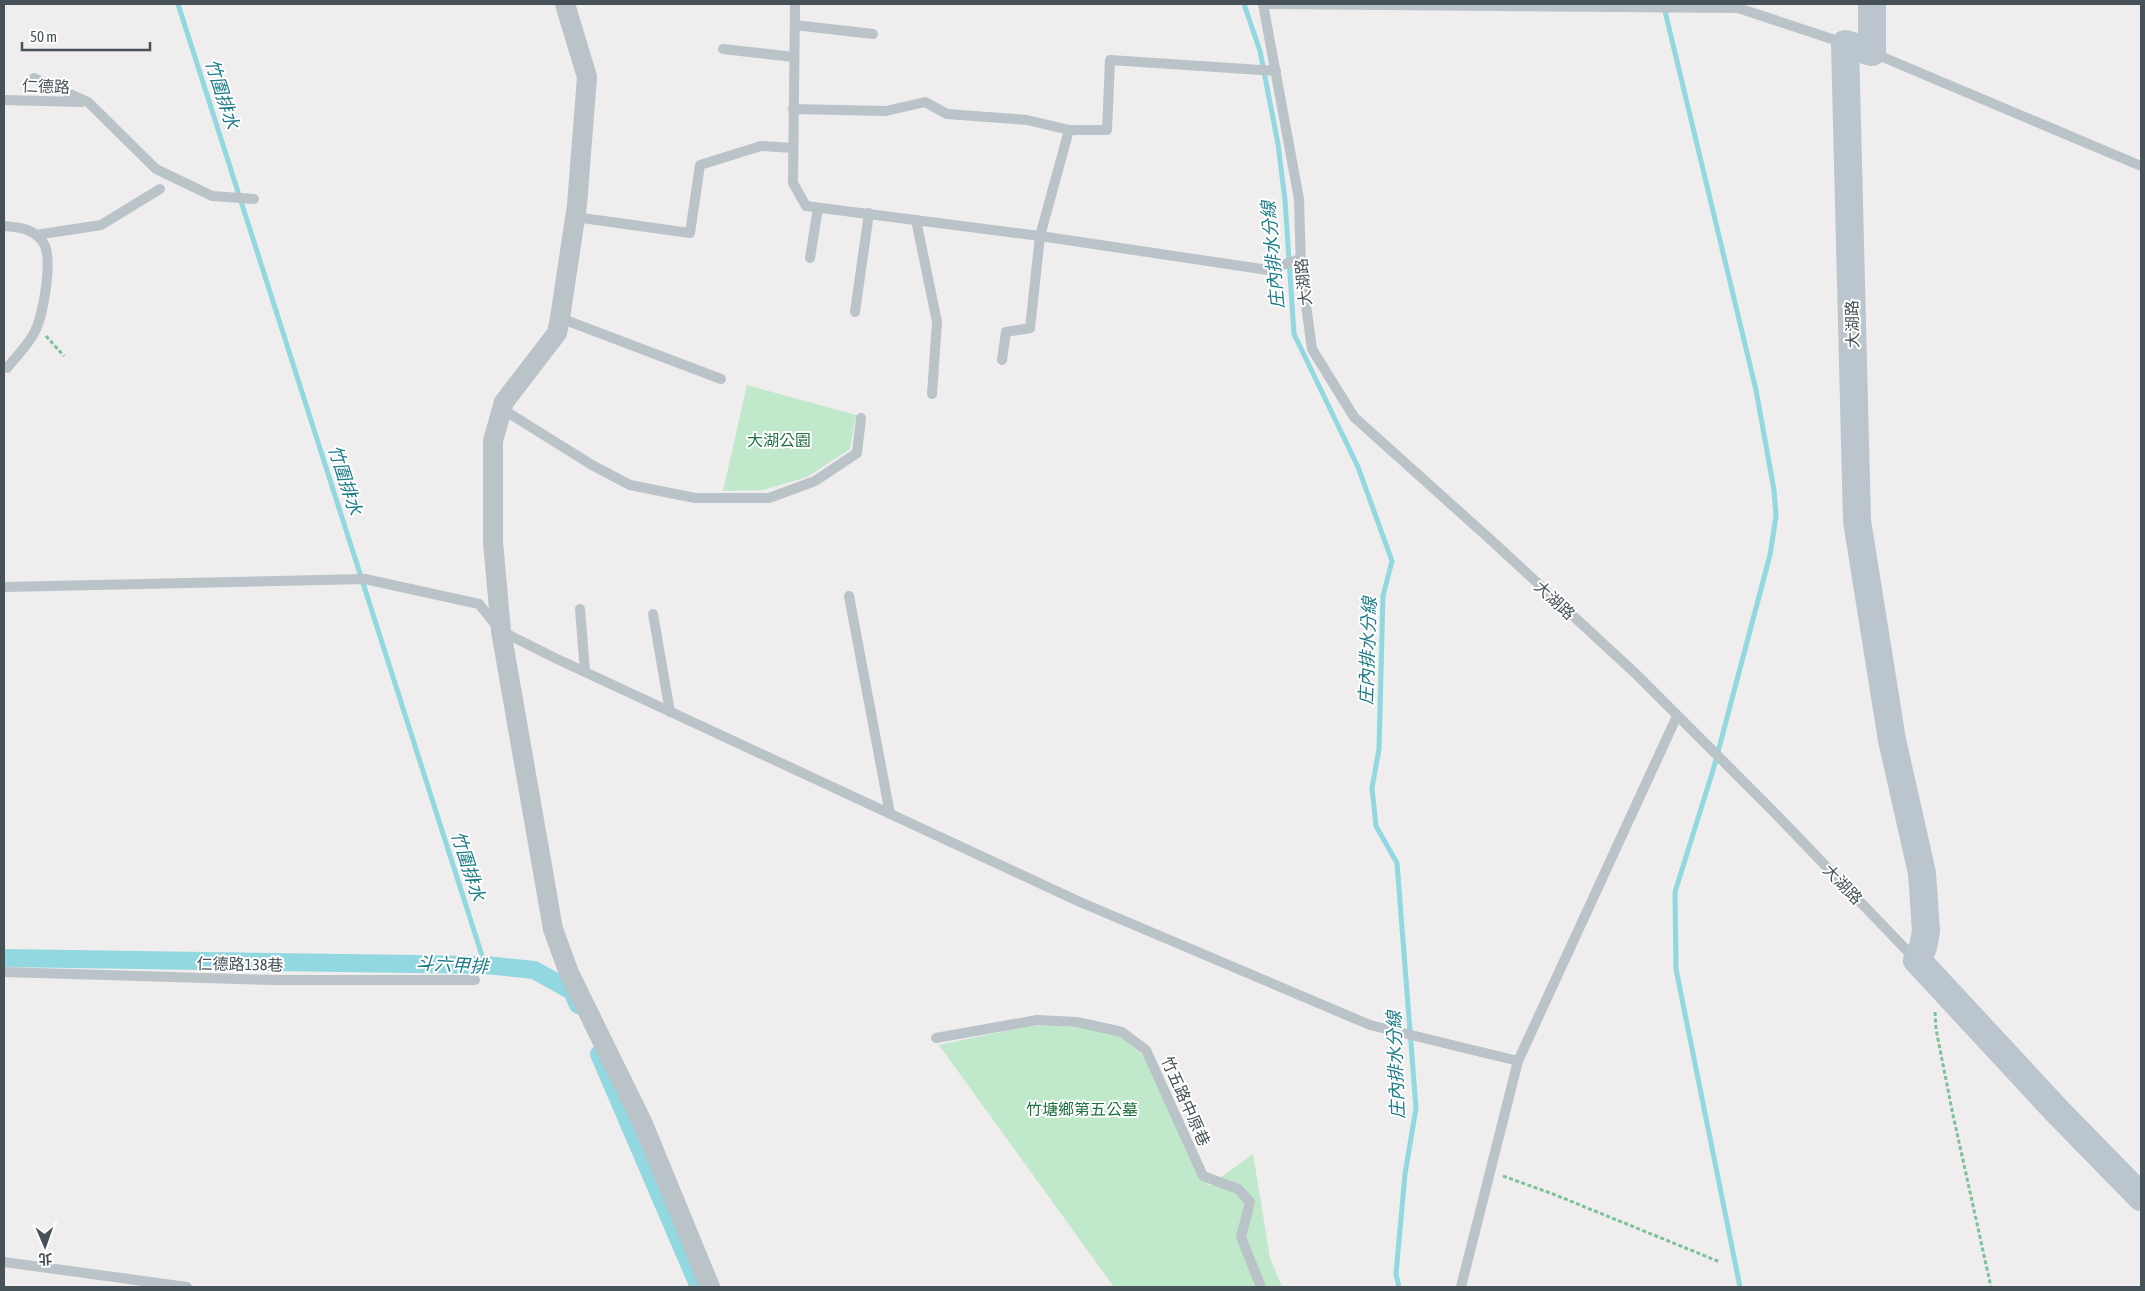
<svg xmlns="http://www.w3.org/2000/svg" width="2145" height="1291" font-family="'Asap Condensed','Noto Sans TC',sans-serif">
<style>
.green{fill:#c0e8cb}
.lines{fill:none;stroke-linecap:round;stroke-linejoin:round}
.stream{stroke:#92d8e0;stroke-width:5}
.canal{stroke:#92d8e0;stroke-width:18}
.path{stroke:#7cc298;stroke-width:3;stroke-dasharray:4 2.5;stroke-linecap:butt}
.lane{stroke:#bac3c8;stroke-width:10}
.street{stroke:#bac3c8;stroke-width:20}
.secondary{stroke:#bac5cd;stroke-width:28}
.labels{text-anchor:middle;stroke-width:4;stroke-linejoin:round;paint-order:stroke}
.street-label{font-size:16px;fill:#475258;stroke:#fff}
.park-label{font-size:16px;fill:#217040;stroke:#fff}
.water-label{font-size:18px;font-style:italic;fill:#1c7d88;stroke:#fff}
</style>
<rect width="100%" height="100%" fill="#efeded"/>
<g class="green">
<polygon points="747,385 856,415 850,449 807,477 763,490 723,491"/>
<polygon points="1046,1025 1106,1030 1122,1037 1144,1056 1209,1186 1253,1154 1270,1258 1282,1287 1114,1287 939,1045 1024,1027"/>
</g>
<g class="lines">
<g class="stream">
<polyline points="178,4 485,965"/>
<polyline points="1244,4 1260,51 1278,144 1285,200 1294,334 1358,467 1392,561 1383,596 1379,749 1372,788 1376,826 1397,863 1416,1108 1405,1174 1396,1274 1399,1287"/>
<polyline points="1664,7 1756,390 1774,490 1776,516 1770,555 1714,767 1675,892 1676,969 1740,1287"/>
</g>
<g class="canal">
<polyline points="4,958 485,965 534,970 572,991 578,1005"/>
<polyline points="599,1054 699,1287"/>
</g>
<g class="path">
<polyline points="46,336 64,356"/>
<polyline points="1935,1012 1936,1029 1953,1115 1991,1287"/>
<polyline points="1503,1176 1553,1194 1720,1262"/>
</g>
<g class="lane">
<polyline points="795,4 793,183 806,206 1040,236 1268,270 1300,259"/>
<polyline points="1263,4 1299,199 1301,268 1312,349 1354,417 1492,541 1636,674 1770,808 1916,960"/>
<polyline points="1263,4 1738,8 1844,43"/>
<polyline points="795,25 873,34"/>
<polyline points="723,49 794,57"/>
<polyline points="1873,53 2141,166"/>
<polyline points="34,78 88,102 156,169 212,196 254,199"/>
<polyline points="4,100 82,102"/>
<polyline points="793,109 886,111 925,102 947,114 1027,120 1069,130 1107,130 1110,60 1276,71"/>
<polyline points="575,217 690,233 700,165 761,146 793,148"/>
<polyline points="916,220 937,322 932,394"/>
<path d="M4 226C19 227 36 229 44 244 53 260 43 320 33 335 26 347 16 357 7 368"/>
<polyline points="36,235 101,225 160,189"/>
<polyline points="810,258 818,208"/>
<polyline points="855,312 869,213"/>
<polyline points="560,318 721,379"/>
<polyline points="1002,360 1006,332 1030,328 1040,236 1069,130"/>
<polyline points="502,409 592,465 630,485 695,498 769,498 815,481 857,453 861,418"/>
<polyline points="4,587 365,579 479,604 501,631 557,659 1080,902 1370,1025 1518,1061"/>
<polyline points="849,596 890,814"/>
<polyline points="580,609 585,672"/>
<polyline points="653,614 670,712"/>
<polyline points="4,972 274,980 475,980"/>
<polyline points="936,1038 1037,1020 1077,1022 1122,1032 1146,1050 1203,1176 1238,1189 1250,1202 1241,1237 1261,1287"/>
<polyline points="4,1262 187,1287"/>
<polyline points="1461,1287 1518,1061 1677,716"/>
</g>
<polyline class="street" points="565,4 587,77 577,205 560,318 557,333 504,402 493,441 493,542 501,631 553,929 569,973 643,1124 710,1287"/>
<polyline class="secondary" points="1872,4 1872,52 1845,44 1857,521 1892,740 1922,873 1926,931 1923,947 1917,960 2057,1111 2141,1197"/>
</g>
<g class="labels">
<g class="street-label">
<text transform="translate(46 86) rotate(2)" y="6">仁德路</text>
<text transform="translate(1303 282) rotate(-96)" y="6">大湖路</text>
<text transform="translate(1852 324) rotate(-91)" y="6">大湖路</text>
<text transform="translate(1555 600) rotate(43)" y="6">大湖路</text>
<text transform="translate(1843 884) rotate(46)" y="6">大湖路</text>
<text transform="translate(240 964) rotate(1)" y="6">仁德路138巷</text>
<text transform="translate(1186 1101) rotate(66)" y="6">竹五路中原巷</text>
</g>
<g class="park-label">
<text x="779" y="446">大湖公園</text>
<text x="1082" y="1115">竹塘鄉第五公墓</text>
</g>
<g class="water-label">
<text transform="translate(222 94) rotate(72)" y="6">竹圍排水</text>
<text transform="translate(1273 255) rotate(-95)" y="6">庄內排水分線</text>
<text transform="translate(345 480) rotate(72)" y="6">竹圍排水</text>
<text transform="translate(1368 651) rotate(-88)" y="6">庄內排水分線</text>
<text transform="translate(468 866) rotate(72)" y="6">竹圍排水</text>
<text transform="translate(452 965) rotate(3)" y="6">斗六甲排</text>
<text transform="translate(1396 1065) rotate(-92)" y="6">庄內排水分線</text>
</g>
</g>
<rect width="2145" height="1291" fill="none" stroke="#475258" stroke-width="10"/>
<g transform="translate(45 1246) rotate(178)" stroke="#ffffff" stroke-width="4" paint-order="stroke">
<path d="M0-4L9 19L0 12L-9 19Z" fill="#475258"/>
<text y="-8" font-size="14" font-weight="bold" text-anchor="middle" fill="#475258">北</text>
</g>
<path d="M22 42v8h128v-8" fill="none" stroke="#475258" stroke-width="2.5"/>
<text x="30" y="42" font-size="15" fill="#475258" stroke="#ffffff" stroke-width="4" paint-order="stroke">50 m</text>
</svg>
